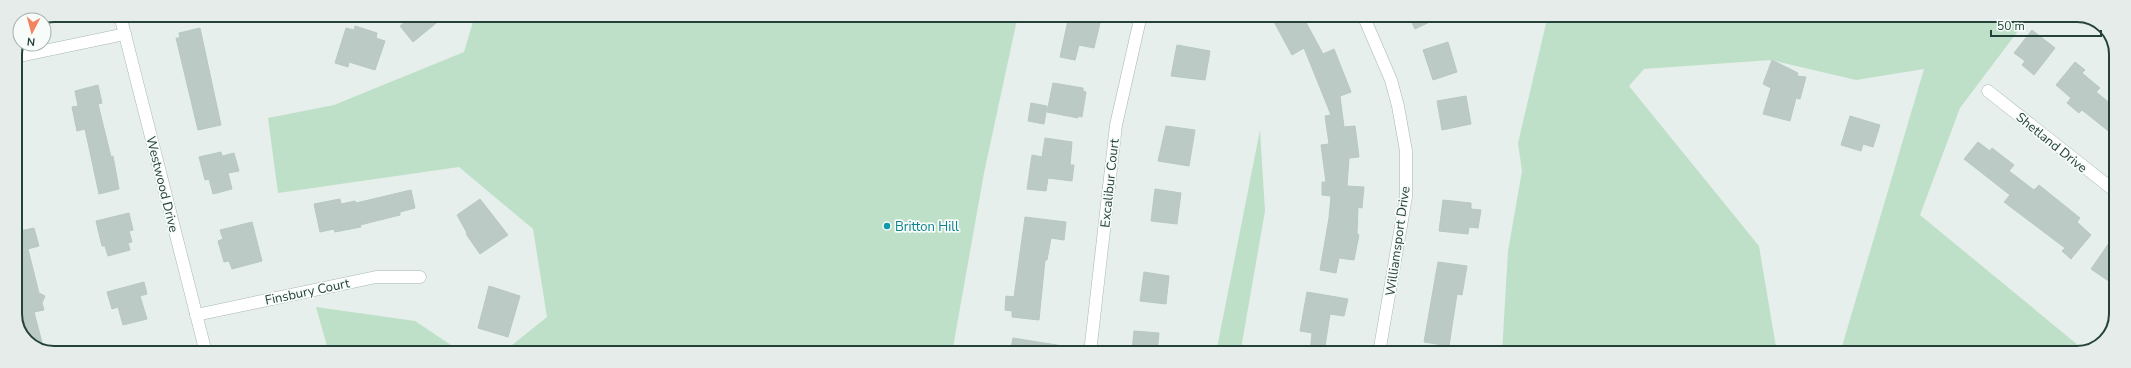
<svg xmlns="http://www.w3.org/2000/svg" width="2131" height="368" font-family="'Nunito Sans',sans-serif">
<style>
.green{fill:#bfe0c8}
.building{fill:#bbcac4;stroke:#b8c9c2}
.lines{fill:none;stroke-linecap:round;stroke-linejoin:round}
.street-casing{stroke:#a8b8b2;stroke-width:13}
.street{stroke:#fff;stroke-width:12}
.culture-dot{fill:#0f9aa8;stroke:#f7fbf9;stroke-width:1.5}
.labels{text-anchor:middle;stroke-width:3.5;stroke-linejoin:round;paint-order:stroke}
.street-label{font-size:13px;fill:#24423a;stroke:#f7fbf9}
.culture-label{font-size:13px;fill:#0d838f;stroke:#f7fbf9;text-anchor:start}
.rim{fill:none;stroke:#24423a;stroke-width:2}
</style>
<rect width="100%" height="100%" fill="#e6efeb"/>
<g class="green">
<polygon points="475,15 1018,15 984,173 952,353 502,353 547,317 533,229 459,167 278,193 268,118 334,105 464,52"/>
<polygon points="1548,15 2030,15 1960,108 1920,215 2084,350 2077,353 1840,353 1924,69 1856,80 1771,60 1644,69 1629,86 1759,246 1777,353 1502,353 1508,251 1522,171 1518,143"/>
<polygon points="1260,130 1265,211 1242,343 1243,353 1216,353"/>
<polygon points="316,307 415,321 463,353 329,353"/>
</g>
<g class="building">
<polygon points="408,15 446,15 413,42 400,26 404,23 401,20"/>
<polygon points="1283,15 1302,15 1323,54 1334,49 1351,92 1340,96 1344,127 1355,126 1359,157 1349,158 1347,186 1364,187 1362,208 1358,207 1357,234 1359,235 1354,260 1339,258 1336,273 1320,270 1329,218 1331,196 1322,195 1322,182 1326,182 1321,145 1329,144 1325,116 1331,115 1304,48 1292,55 1273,20"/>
<polygon points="1408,15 1444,15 1415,29"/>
<polygon points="1069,16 1100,23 1094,48 1079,45 1075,60 1060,57"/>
<polygon points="355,26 377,33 376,38 385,41 375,70 349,62 348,67 335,63 346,28 354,30"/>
<polygon points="200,28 221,125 198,130 176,38 180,38 179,33"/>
<polygon points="2032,30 2055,48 2034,75 2022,65 2025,61 2014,53"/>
<polygon points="1448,42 1457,72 1433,80 1423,50"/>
<polygon points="1177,45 1210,51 1205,80 1171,76"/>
<polygon points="1772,60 1798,73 1797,76 1806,77 1800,99 1796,98 1790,121 1763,114 1771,88 1763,84"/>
<polygon points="2075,62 2085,70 2082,73 2100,88 2096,92 2116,108 2116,137 2082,110 2079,113 2067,103 2071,98 2056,85"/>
<polygon points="1053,83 1083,88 1083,91 1086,92 1082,117 1078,116 1078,118 1047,112"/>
<polygon points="98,85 102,103 98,104 111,157 113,156 119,189 99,194 85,129 77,131 72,107 78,106 75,91"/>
<polygon points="1466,96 1471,124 1442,130 1437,101"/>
<polygon points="1031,103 1047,106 1044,124 1028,121"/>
<polygon points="1850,116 1880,125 1873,147 1863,144 1861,151 1841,145"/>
<polygon points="1166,126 1195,130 1189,166 1158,161"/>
<polygon points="1045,138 1072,142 1070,165 1074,165 1072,181 1048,178 1046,191 1027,189 1032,155 1042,157"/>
<polygon points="1978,142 1990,151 1992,148 2014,165 2009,171 2034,190 2039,185 2080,218 2077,222 2091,235 2071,259 2062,251 2065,248 2004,202 2010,195 1964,159"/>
<polygon points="221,152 222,156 234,153 239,171 228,173 232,189 213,194 209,179 205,180 199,157"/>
<polygon points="1155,189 1181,193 1177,224 1151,221"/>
<polygon points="411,190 415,208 400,212 400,215 360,225 361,227 335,232 334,229 320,232 314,204 340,199 341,204 355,201 356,203"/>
<polygon points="480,199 508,235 480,254 466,234 467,233 457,215"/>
<polygon points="1443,200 1471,203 1471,209 1481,210 1478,228 1469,227 1468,234 1439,231"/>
<polygon points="129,213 133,230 129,231 132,242 128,243 130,250 108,256 105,246 102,246 96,221"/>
<polygon points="1025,217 1066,222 1064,240 1051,238 1047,260 1045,260 1039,320 1012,317 1012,311 1005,310 1006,296 1014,297"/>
<polygon points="252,222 262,261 232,269 229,261 224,262 218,241 223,239 220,230"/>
<polygon points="34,228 39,246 28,249 39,293 45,296 42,303 44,310 34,312 44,350 26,341 15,319 15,232"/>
<polygon points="2116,233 2116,286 2091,269"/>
<polygon points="1438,262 1467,266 1462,295 1457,294 1449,346 1424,342"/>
<polygon points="1144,272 1169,276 1166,304 1140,301"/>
<polygon points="144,282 147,294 140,296 147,319 123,325 118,307 112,309 107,292"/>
<polygon points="489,286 520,296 508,337 478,328"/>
<polygon points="1307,292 1348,299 1344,316 1330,314 1324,353 1310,353 1312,333 1300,331"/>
<polygon points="1134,331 1159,333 1157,353 1134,353 1132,351"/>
<polygon points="1013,338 1063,346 1063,353 1010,353"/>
</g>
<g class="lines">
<g class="street-casing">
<g id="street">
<polyline points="120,15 206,353"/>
<polyline points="1363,15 1391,80 1398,106 1406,151 1406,197 1379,353"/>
<polyline points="15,57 125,34"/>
<polyline points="1988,91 2116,192"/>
<polyline points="196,315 376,277 420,277"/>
<polyline points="1090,353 1116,125 1141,15"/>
</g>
</g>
<use href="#street" class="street"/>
</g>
<circle class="culture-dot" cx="887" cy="226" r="4"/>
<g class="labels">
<g class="street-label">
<text transform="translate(2052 142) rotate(39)" y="5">Shetland Drive</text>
<text transform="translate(1109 183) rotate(-84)" y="5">Excalibur Court</text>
<text transform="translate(163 184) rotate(76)" y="5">Westwood Drive</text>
<text transform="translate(1397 241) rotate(-82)" y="5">Williamsport Drive</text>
<text transform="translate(307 291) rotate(-12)" y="5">Finsbury Court</text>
</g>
<g class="culture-label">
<text x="895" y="231">Britton Hill</text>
</g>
</g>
<path d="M0 0H2131V368H0ZM54 22H2077A32 32 0 0 1 2109 54V314A32 32 0 0 1 2077 346H54A32 32 0 0 1 22 314V54A32 32 0 0 1 54 22Z" fill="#e6ecea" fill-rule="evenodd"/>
<path class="rim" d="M54 22H2077A32 32 0 0 1 2109 54V314A32 32 0 0 1 2077 346H54A32 32 0 0 1 22 314V54A32 32 0 0 1 54 22Z"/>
<g transform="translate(32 32) rotate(186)"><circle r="19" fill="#f7fbf9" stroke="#a3b1ad"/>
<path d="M0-3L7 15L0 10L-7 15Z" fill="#f4845f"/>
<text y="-6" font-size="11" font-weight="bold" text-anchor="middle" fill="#24423a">N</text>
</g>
<path d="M1991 30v6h110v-6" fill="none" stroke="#24423a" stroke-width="2"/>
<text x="1997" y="30" font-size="12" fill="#24423a" stroke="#f7fbf9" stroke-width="3" paint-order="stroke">50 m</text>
</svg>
